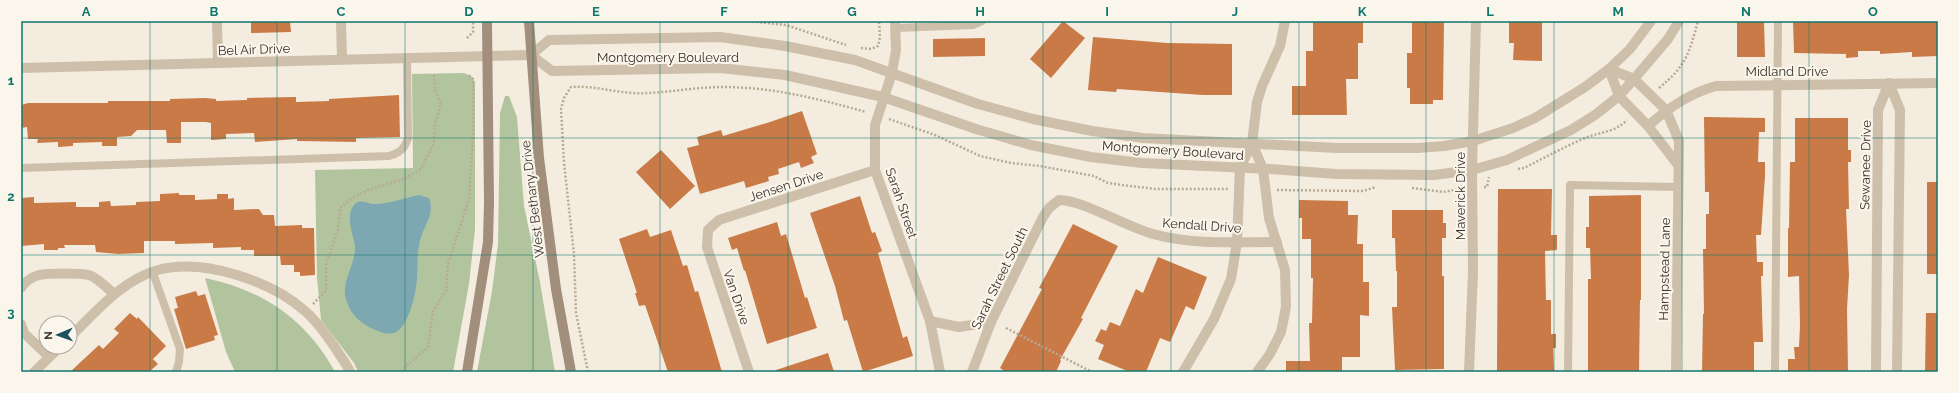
<svg xmlns="http://www.w3.org/2000/svg" width="1959" height="393" font-family="Raleway,sans-serif">
<style>
.green{fill:#b2c49e}
.water{fill:#7da8b2}
.building{fill:#c97a47}
.lines{fill:none;stroke-linecap:round;stroke-linejoin:round}
.path{stroke:#b9a994;stroke-width:2.5;stroke-dasharray:2 2;stroke-linecap:butt}
.service{stroke:#cdbfaa;stroke-width:8}
.minor{stroke:#cdbfaa;stroke-width:10}
.tertiary{stroke:#cdbfaa;stroke-width:10}
.secondary{stroke:#a18e7b;stroke-width:10}
.grid{fill:none;stroke:#0f766e;stroke-width:1;stroke-opacity:0.55}
.labels{text-anchor:middle;stroke-width:4;stroke-linejoin:round;paint-order:stroke}
.street-label{font-size:13px;fill:#3a312a;stroke:#fbf6ec}
.neatline{fill:none;stroke:#0f766e;stroke-width:1.5}
.grid-label{font-size:13px;text-anchor:middle;font-weight:bold;fill:#0f766e}
</style>
<rect width="100%" height="100%" fill="#f4eddf"/>
<g class="green">
<polygon points="464,73 471,76 475,82 475,229 469,284 453,372 358,372 354,363 321,320 317,278 315,170 413,168 412,74"/>
<polygon points="505,96 509,96 517,117 524,206 540,282 555,372 477,372 492,291 498,244 500,113"/>
<path d="M205 278C263 290 306 319 335 372H235L226 352Z"/>
</g>
<path class="water" d="M419 195 429 198C436 216 421 228 419 246 417 256 418 267 417 276 417 290 409 328 394 333 385 335 378 331 371 328 359 322 351 314 347 302 339 284 356 265 355 246 353 234 344 213 356 203 362 199 369 204 374 204 389 204 404 198 419 195Z"/>
<g class="building">
<polygon points="251,21 290,21 291,32 251,33"/>
<polygon points="1063,21 1085,38 1051,78 1030,59"/>
<polygon points="1313,21 1363,21 1363,43 1358,43 1358,79 1346,79 1347,115 1292,115 1292,86 1306,86 1306,51 1313,51"/>
<polygon points="1412,21 1444,21 1443,100 1433,100 1433,104 1410,104 1410,88 1407,88 1407,53 1412,53"/>
<polygon points="1509,21 1542,21 1542,61 1513,60 1514,43 1509,43"/>
<polygon points="1737,21 1764,21 1765,57 1737,57"/>
<polygon points="1793,21 1938,21 1938,56 1912,57 1912,52 1880,54 1880,51 1858,51 1858,57 1846,58 1846,54 1794,53"/>
<polygon points="1093,37 1167,43 1232,44 1232,95 1203,95 1117,89 1116,92 1088,90"/>
<polygon points="985,38 985,56 933,57 933,39"/>
<polygon points="399,95 400,137 356,138 356,142 297,141 297,139 255,142 254,133 226,134 226,139 211,140 211,123 206,122 181,122 181,143 167,143 166,130 137,130 131,136 117,137 117,146 102,146 102,142 73,143 73,146 58,147 58,142 37,143 38,139 28,139 27,127 21,128 21,105 28,103 108,103 108,101 170,101 170,99 205,98 216,99 216,101 247,100 247,98 296,97 296,102 329,101 329,99"/>
<polygon points="802,111 817,154 811,157 814,163 801,168 799,162 778,169 779,174 768,177 769,181 746,188 744,181 700,194 687,148 699,145 697,137 721,130 723,136 770,122"/>
<polygon points="1704,117 1765,118 1765,132 1759,132 1758,162 1765,162 1765,176 1761,235 1756,235 1757,262 1763,262 1763,276 1761,276 1763,342 1754,342 1754,372 1702,372 1703,314 1704,314 1703,249 1706,249 1706,214 1709,214 1709,192 1705,192"/>
<polygon points="1795,118 1848,118 1848,150 1851,150 1851,162 1848,162 1849,209 1846,209 1849,275 1847,309 1848,372 1788,372 1788,359 1795,359 1794,347 1799,347 1800,326 1799,276 1788,277 1788,228 1789,228 1790,162 1795,162"/>
<polygon points="661,150 695,186 670,209 636,172"/>
<rect x="1927" y="182" width="11" height="92"/>
<polygon points="1498,189 1552,189 1551,235 1557,235 1557,250 1545,251 1546,300 1551,300 1551,334 1556,334 1556,348 1553,348 1554,372 1497,372"/>
<polygon points="179,193 179,195 195,195 195,200 217,199 217,194 228,194 228,199 234,198 234,210 259,209 263,215 274,215 275,226 302,225 302,228 314,228 315,275 300,276 300,272 294,272 294,265 281,265 280,256 254,256 254,250 241,250 241,247 213,248 213,243 175,244 175,241 144,241 144,253 118,254 96,252 95,245 64,245 65,248 58,248 58,250 44,250 44,244 21,246 21,198 34,197 34,203 76,202 76,207 99,207 99,202 110,201 111,206 136,205 136,202 160,201 160,194"/>
<polygon points="1641,195 1641,300 1640,300 1639,372 1588,372 1588,279 1591,279 1590,248 1586,248 1586,227 1589,227 1589,196"/>
<polygon points="860,196 872,233 875,232 882,251 878,253 903,338 907,336 913,356 863,372 847,320 844,321 835,286 810,213"/>
<polygon points="1299,200 1348,201 1348,215 1358,215 1357,244 1363,244 1363,282 1369,282 1369,316 1360,315 1360,357 1342,357 1342,372 1286,372 1286,361 1310,361 1309,323 1312,323 1313,278 1311,278 1311,239 1302,239 1302,218 1299,218"/>
<polygon points="1392,210 1443,210 1443,223 1446,223 1446,238 1442,238 1442,276 1444,276 1444,369 1395,370 1392,307 1397,307 1397,271 1396,271 1395,238 1392,238"/>
<polygon points="777,222 781,236 786,234 805,298 807,297 817,328 767,344 745,270 744,271 737,248 732,250 728,238"/>
<polygon points="1073,224 1118,246 1081,318 1083,319 1060,360 1061,361 1056,372 1006,372 1000,368 1042,289 1039,288"/>
<polygon points="647,229 650,237 671,230 683,266 687,265 695,292 698,291 722,372 668,372 645,305 639,306 635,293 637,293 619,239"/>
<polygon points="1158,257 1207,277 1194,310 1186,306 1170,342 1160,338 1146,372 1130,372 1098,359 1104,345 1095,341 1101,329 1106,331 1110,322 1120,326 1136,289 1143,293"/>
<polygon points="196,291 198,296 205,294 218,335 214,336 215,340 186,349 174,309 178,308 175,297"/>
<polygon points="130,313 137,319 138,317 166,346 153,359 158,364 149,372 70,372 99,345 103,349 119,333 114,329"/>
<polygon points="1926,313 1938,313 1938,372 1925,372"/>
<polygon points="828,353 834,372 776,372 776,370"/>
</g>
<g class="lines">
<g class="path">
<polyline points="568,21 568,23"/>
<polyline points="748,21 786,25 846,45"/>
<polyline points="467,38 473,32 473,21"/>
<polyline points="861,48 871,49 878,46 880,37 879,21"/>
<path d="M1659 88C1686 66 1689 54 1698 21"/>
<polyline points="889,119 935,135 980,156 1011,163 1040,166 1094,176 1108,183 1130,186 1156,189 1228,189"/>
<path d="M1518 169 1524 168C1544 158 1564 147 1585 138 1600 132 1616 132 1627 120"/>
<polyline points="1484,187 1487,187 1489,177"/>
<polyline points="1412,188 1443,192 1461,189"/>
<polyline points="1277,190 1363,191 1376,187"/>
<polyline points="313,304 326,291 326,264 338,230 340,208 351,199 368,190 406,178 421,169 434,143 435,124 441,104 435,90 434,74"/>
<polyline points="1006,328 1092,372"/>
<polyline points="402,372 407,365 428,348 433,311 446,291 448,264 469,199 473,136 473,79 468,75"/>
<path d="M588 372 576 313 574 254 564 163 561 109 564 98 571 87C597 85 621 95 647 93 672 92 697 87 723 87 773 87 819 99 866 112"/>
</g>
<g class="service">
<polyline points="896,28 973,25 982,21"/>
<path d="M21 168 389 156C400 153 405 148 408 138L407 57"/>
<polyline points="153,273 180,349 179,362 176,372"/>
<polyline points="1568,372 1570,185 1678,187"/>
<polyline points="1775,372 1778,21"/>
</g>
<g class="minor">
<polyline points="217,21 218,63"/>
<polyline points="341,21 342,59"/>
<polyline points="895,21 896,50 892,73 875,125 875,170 930,321 940,372"/>
<polyline points="1609,69 1634,79 1666,110 1679,141 1676,372"/>
<polyline points="1609,69 1619,96 1648,126 1678,165"/>
<polyline points="1889,83 1900,110 1897,372"/>
<path d="M1648 126C1668 108 1690 93 1716 86L1938 83"/>
<polyline points="1252,143 1263,169 1269,218 1285,270 1286,307 1281,332 1270,354 1257,372"/>
<path d="M21 288C24 282 32 277 39 275 46 273 82 273 89 275 98 278 107 288 114 294"/>
<polyline points="930,321 959,327 991,322"/>
<polyline points="21,324 24,333 49,357"/>
<path d="M70 337C96 312 122 280 158 270 204 258 271 281 305 311 317 321 327 336 336 349 340 356 347 364 350 372"/>
<polyline points="34,372 60,347"/>
<polyline points="749,372 707,247 708,230 719,220 875,170"/>
<path d="M972 372 991 322 1043 217 1049 208 1059 200C1083 200 1126 227 1153 234 1192 245 1237 242 1277 242"/>
<polyline points="1183,372 1214,319 1231,279 1237,242 1240,168 1252,143 1257,102 1262,86 1280,46 1285,21"/>
<polyline points="1469,372 1473,271 1472,170 1476,21"/>
<polyline points="1876,372 1878,110 1889,83"/>
</g>
<g class="tertiary">
<polyline points="531,55 549,40 720,37 785,46 855,60 978,104 1033,119 1092,131 1143,138 1337,148 1418,148 1444,146 1473,141 1513,128 1535,118 1585,87 1609,69 1630,49 1651,21"/>
<polyline points="21,68 531,55 552,71 720,68 785,75 883,97 976,129 1031,145 1091,157 1142,163 1269,169 1336,174 1434,175 1472,170 1507,160 1571,130 1595,115 1619,96 1634,79 1668,39 1679,21"/>
</g>
<g class="secondary">
<polyline points="529,21 539,158 556,289 571,372"/>
<polyline points="467,372 488,242 489,202 487,21"/>
</g>
</g>
<path class="grid" d="M150 21V372M277 21V372M405 21V372M533 21V372M660 21V372M788 21V372M916 21V372M1043 21V372M1171 21V372M1299 21V372M1426 21V372M1554 21V372M1682 21V372M1809 21V372M21 138H1938M21 255H1938"/>
<g class="labels">
<g class="street-label">
<text transform="translate(254 49) rotate(-2)" y="5">Bel Air Drive</text>
<text x="668" y="62">Montgomery Boulevard</text>
<text x="1787" y="76">Midland Drive</text>
<text transform="translate(1173 150) rotate(4)" y="5">Montgomery Boulevard</text>
<text transform="translate(1865 165) rotate(-89)" y="5">Sewanee Drive</text>
<text transform="translate(786 185) rotate(-18)" y="5">Jensen Drive</text>
<text transform="translate(1460 196) rotate(-90)" y="5">Maverick Drive</text>
<text transform="translate(532 199) rotate(-97)" y="5">West Bethany Drive</text>
<text transform="translate(902 203) rotate(71)" y="5">Sarah Street</text>
<text transform="translate(1202 225) rotate(4)" y="5">Kendall Drive</text>
<text transform="translate(1664 269) rotate(-89)" y="5">Hampstead Lane</text>
<text transform="translate(999 278) rotate(-64)" y="5">Sarah Street South</text>
<text transform="translate(737 297) rotate(71)" y="5">Van Drive</text>
</g>
</g>
<rect width="1959" height="393" fill="none" stroke="#fbf6ec" stroke-width="44"/>
<g transform="translate(58 335) rotate(268)"><circle r="19" fill="#fbf6ec" stroke="#aea79e"/>
<path d="M0-3L7 15L0 10L-7 15Z" fill="#1e505d"/>
<text y="-6" font-size="11" font-weight="bold" text-anchor="middle" fill="#3a312a">N</text>
</g>
<rect x="22" y="22" width="1915" height="349" class="neatline"/>
<g class="grid-label">
<text x="86" y="16">A</text>
<text x="214" y="16">B</text>
<text x="341" y="16">C</text>
<text x="469" y="16">D</text>
<text x="596" y="16">E</text>
<text x="724" y="16">F</text>
<text x="852" y="16">G</text>
<text x="980" y="16">H</text>
<text x="1107" y="16">I</text>
<text x="1235" y="16">J</text>
<text x="1362" y="16">K</text>
<text x="1490" y="16">L</text>
<text x="1618" y="16">M</text>
<text x="1746" y="16">N</text>
<text x="1873" y="16">O</text>
<text x="11" y="85">1</text>
<text x="11" y="201">2</text>
<text x="11" y="317">3</text>
</g>
</svg>
